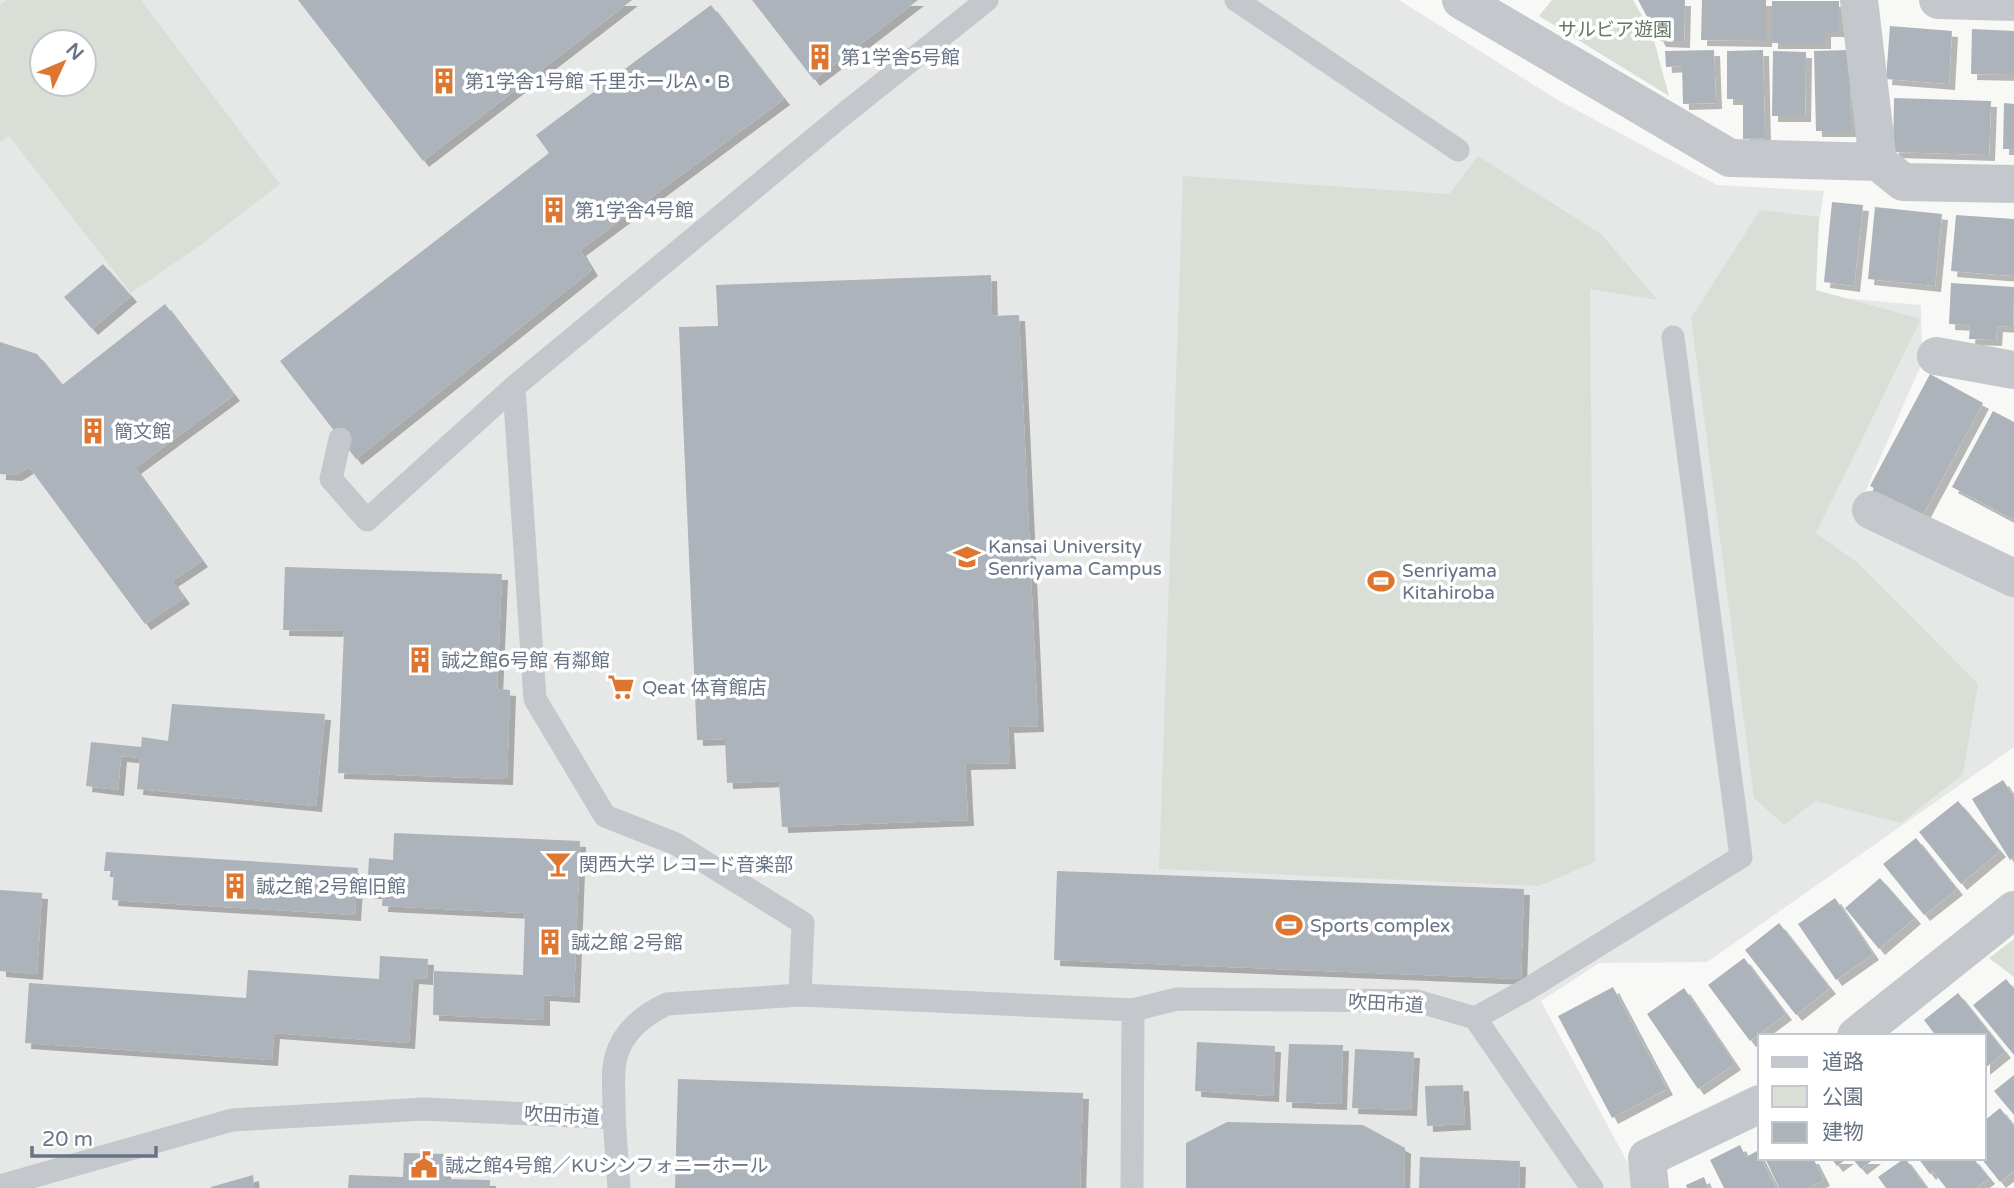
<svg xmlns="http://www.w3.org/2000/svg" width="2014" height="1188" font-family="'Varela Round','Noto Sans JP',sans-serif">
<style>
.built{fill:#e6e7e7;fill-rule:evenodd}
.green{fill:#d9dfd7;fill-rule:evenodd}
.building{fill:#adb3ba;filter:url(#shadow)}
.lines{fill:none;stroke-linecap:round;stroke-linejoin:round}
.service{stroke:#c4c7cb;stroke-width:23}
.minor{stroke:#c4c7cb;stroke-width:38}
.labels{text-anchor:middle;stroke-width:7;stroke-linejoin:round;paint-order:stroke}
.park-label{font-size:19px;fill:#647863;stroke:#fff}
.poi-label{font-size:19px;fill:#687486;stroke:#fff;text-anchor:start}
.street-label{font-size:19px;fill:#687486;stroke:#fff}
</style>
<defs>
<filter id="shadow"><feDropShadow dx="6" dy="6" stdDeviation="0" flood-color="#0004"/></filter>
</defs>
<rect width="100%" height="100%" fill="#f8f8f6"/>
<path class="built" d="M0 0H1399L1556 99 1717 185 1824 191 1808 295 1921 305 1922 363 1854 517 2014 596V747L1707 962 1599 963 1541 1001 1639 1184V1188H0ZM42 42H84V84H42Z"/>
<g class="green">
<path d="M7 0H141L280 184 202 244 131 293 9 136 0 142V5ZM84 42V84H42V42Z"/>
<polygon points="1552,0 1633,0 1652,33 1669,96 1539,16"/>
<polygon points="1478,156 1601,234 1658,300 1590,289 1595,862 1539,886 1159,869 1183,176 1449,194"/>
<polygon points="1760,210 1819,217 1816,290 1921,319 1816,533 1858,563 1978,684 1963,774 1901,823 1815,801 1784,825 1754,798 1691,318"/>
<polygon points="2014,939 2014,977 1989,958"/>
</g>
<g class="building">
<polygon points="298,0 632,0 423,161"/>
<polygon points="752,0 918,0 814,80"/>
<polygon points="1638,0 1685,0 1684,42 1660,41"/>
<polygon points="1702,0 1766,0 1766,41 1701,40"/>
<polygon points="1772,1 1839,1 1839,31 1825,31 1825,43 1772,43"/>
<polygon points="711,5 784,99 580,250 592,270 356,459 280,361 549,153 536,135"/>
<polygon points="1890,26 1952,31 1949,84 1886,79"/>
<polygon points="1972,29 2014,31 2014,75 1971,74"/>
<polygon points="1714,50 1716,103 1683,104 1682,66 1666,67 1665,51"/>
<polygon points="1763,50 1765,138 1743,139 1743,99 1727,99 1727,51"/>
<polygon points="1850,50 1851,131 1816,131 1814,51"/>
<polygon points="1773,51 1806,52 1805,116 1772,116"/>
<polygon points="1894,98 1991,101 1989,155 1893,152"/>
<polygon points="2004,103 2014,104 2014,149 2003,149"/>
<polygon points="1832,202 1863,205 1854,286 1824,282"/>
<polygon points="1875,207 1942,214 1935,286 1868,279"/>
<polygon points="1956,215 2014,219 2014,276 1951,271"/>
<polygon points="103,264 131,296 92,329 64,297"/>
<polygon points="991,275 992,316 1019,315 1038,726 1008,727 1010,763 965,764 968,820 782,827 779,781 727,783 725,739 697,740 679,327 718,326 716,285"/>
<polygon points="1951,283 2014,287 2013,327 1997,326 1996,340 1969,339 1970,325 1949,324"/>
<polygon points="165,304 234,395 135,468 202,561 172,581 184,598 145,624 29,467 16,475 0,474 0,342 37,354 62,385"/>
<polygon points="1930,374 1983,403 1923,515 1868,500 1874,488 1870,486"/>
<polygon points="1993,411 2014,422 2014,520 1952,487"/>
<polygon points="285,567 502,574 497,689 510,690 507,779 338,773 344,631 283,630"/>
<polygon points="172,704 325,714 316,806 137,789 140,758 121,756 118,790 86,786 91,742 141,747 142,737 168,741"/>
<polygon points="2003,780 2014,797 2014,857 2010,860 1972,799"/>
<polygon points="1958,801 2000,851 1961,884 1919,832"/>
<polygon points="394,833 580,841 574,997 544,995 544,1020 433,1015 434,971 523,975 525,913 382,906 383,893 367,893 369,858 393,860"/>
<polygon points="1916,838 1957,889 1924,915 1883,864"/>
<polygon points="106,852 358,868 355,915 112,900 114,871 104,871"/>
<polygon points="1057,871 1524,889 1521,979 1054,960"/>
<polygon points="1880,878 1915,918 1879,949 1845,908"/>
<polygon points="0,890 42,893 37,974 0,971"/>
<polygon points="1835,898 1873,954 1836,980 1798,924"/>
<polygon points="1779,923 1830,988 1796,1015 1745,950"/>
<polygon points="380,956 428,959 427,979 413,978 409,1043 274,1033 272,1060 25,1043 29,983 246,998 248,970 379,979"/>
<polygon points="1744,958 1786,1014 1750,1041 1708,985"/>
<polygon points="2006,979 2014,989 2014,1055 1973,1005"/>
<polygon points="1613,987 1667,1089 1612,1118 1558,1016"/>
<polygon points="1684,988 1735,1064 1698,1089 1647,1014"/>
<polygon points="1958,993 2005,1052 1984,1069 1984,1036 1936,1036 1924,1020"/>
<polygon points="1197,1042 1275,1046 1273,1096 1195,1091"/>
<polygon points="1289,1044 1343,1045 1341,1104 1286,1102"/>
<polygon points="1355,1049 1414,1052 1411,1110 1352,1108"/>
<polygon points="2014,1075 2014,1115 1994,1091"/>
<polygon points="678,1079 1083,1093 1080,1188 675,1188"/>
<polygon points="1463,1085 1465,1124 1427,1126 1425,1086"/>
<polygon points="2000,1108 2014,1126 2014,1171 2000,1182 1981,1158 1984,1158 1984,1121"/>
<polygon points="1227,1122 1363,1125 1405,1148 1404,1188 1186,1188 1186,1143"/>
<polygon points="1740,1145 1746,1157 1757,1151 1776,1188 1724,1188 1710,1160"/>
<polygon points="404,1153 446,1154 445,1179 490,1180 490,1188 348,1188 349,1175 403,1177"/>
<polygon points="1420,1157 1520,1161 1519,1188 1419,1188"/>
<polygon points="1765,1158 1813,1158 1824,1180 1808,1188 1779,1188"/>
<polygon points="1831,1158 1848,1158 1837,1166"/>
<polygon points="1852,1158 1875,1158 1861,1169"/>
<polygon points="1905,1158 1927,1188 1886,1188 1878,1177"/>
<polygon points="1918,1158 1973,1158 1989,1178 1976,1188 1946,1188 1933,1171 1930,1174"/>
<polygon points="253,1175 254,1188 211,1188 211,1187"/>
<polygon points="1704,1177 1708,1188 1687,1188 1686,1185"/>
</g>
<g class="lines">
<g class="service">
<polyline points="1236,0 1458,150"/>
<polyline points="340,439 331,479 367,520 514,387"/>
<polyline points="800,995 803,923 676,844 605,816 535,699 514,387 839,118 987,0"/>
<polyline points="1133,1010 1177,999 1417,1001 1475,1018 1592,1188"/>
<polyline points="1475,1018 1526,990 1741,857 1673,337"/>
<polyline points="614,1118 619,1188"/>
<path d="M0 1186 232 1120 424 1109 614 1118C615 1100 611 1073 616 1057 622 1032 645 1014 667 1004L800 995 1133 1010 1132 1188"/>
</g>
<g class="minor">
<polyline points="1461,0 1730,158 1878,162 1903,182 2014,184"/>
<polyline points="1859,0 1878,162"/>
<polyline points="1938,0 2014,2"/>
<polyline points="1936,356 2014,370"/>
<polyline points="1871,510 2014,578"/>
<polyline points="1856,1036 2014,910"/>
<polyline points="1650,1188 1647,1158 1760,1104"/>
</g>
</g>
<defs>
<g id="building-bare" transform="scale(2.1)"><path d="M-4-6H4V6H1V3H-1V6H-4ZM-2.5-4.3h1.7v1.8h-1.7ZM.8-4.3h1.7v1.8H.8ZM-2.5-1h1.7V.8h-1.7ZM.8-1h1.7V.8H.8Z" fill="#df762f" stroke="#fff" stroke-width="2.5" paint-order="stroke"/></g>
<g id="university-bare" transform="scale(2.1)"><path d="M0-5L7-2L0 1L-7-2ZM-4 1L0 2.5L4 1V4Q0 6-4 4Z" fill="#df762f" stroke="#fff" stroke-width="2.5" paint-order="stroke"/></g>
<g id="stadium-bare" transform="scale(2.1)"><path d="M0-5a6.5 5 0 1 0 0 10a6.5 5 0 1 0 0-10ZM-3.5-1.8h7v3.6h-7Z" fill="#df762f" stroke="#fff" stroke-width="2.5" paint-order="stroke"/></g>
<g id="supermarket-bare" transform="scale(2.1)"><path d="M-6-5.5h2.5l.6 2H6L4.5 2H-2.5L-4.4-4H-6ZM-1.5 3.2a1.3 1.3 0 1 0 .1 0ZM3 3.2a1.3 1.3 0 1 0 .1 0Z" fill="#df762f" stroke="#fff" stroke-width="2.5" paint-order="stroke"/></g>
<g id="bar-bare" transform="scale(2.1)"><path d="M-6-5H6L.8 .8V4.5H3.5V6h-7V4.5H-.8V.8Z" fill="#df762f" stroke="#fff" stroke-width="2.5" paint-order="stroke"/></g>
<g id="civic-bare" transform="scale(2.1)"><path d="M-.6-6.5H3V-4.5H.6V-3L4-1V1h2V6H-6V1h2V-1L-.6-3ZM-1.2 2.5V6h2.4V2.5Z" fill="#df762f" stroke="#fff" stroke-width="2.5" paint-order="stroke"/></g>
</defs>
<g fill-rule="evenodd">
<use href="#building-bare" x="820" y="57"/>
<use href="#building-bare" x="444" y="81"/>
<use href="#building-bare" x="554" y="210"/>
<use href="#building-bare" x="93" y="431"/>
<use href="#university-bare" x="967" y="557"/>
<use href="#stadium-bare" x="1381" y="581"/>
<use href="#building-bare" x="420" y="660"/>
<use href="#supermarket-bare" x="621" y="687"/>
<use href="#bar-bare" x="558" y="864"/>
<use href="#building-bare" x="235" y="886"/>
<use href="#stadium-bare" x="1289" y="925"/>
<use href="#building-bare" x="550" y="942"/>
<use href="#civic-bare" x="424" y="1165"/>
</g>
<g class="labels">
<g class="park-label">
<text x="1615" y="36">サルビア遊園</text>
</g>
<g class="poi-label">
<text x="841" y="64">第1学舎5号館</text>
<text x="465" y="88">第1学舎1号館 千里ホールA・B</text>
<text x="575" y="217">第1学舎4号館</text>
<text x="114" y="438">簡文館</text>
<text x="988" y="553">Kansai University<tspan x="988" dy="22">Senriyama Campus</tspan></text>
<text x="1402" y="577">Senriyama<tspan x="1402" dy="22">Kitahiroba</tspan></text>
<text x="441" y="667">誠之館6号館 有鄰館</text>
<text x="642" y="694">Qeat 体育館店</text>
<text x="579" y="871">関西大学 レコード音楽部</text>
<text x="256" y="893">誠之館 2号館旧館</text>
<text x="1310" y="932">Sports complex</text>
<text x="571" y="949">誠之館 2号館</text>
<text x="445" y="1172">誠之館4号館／KUシンフォニーホール</text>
</g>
<g class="street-label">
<text transform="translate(1386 1003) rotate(3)" y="7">吹田市道</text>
<text transform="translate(562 1115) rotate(3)" y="7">吹田市道</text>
</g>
</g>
<rect x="1758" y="1034" width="228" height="126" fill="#ffffff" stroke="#c3c7cf" stroke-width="2"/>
<rect x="1772" y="1057" width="35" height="10" fill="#c4c7cb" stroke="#c3c7cf" stroke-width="2"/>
<text x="1822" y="1069" font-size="21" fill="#687486">道路</text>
<rect x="1772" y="1086" width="35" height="21" fill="#d9dfd7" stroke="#c3c7cf" stroke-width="2"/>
<text x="1822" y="1104" font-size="21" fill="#687486">公園</text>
<rect x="1772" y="1122" width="35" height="21" fill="#adb3ba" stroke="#c3c7cf" stroke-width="2"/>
<text x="1822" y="1139" font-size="21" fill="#687486">建物</text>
<g transform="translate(63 63) rotate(46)"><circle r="33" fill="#ffffff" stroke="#c3c7cf" stroke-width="2"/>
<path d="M0-5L12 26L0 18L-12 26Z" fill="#df762f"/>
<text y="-10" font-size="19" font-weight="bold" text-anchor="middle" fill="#687486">N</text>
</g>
<path d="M32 1146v10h124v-10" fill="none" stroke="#687486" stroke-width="3.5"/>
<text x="42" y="1146" font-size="21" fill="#687486" stroke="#ffffff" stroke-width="5" paint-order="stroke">20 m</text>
</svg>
